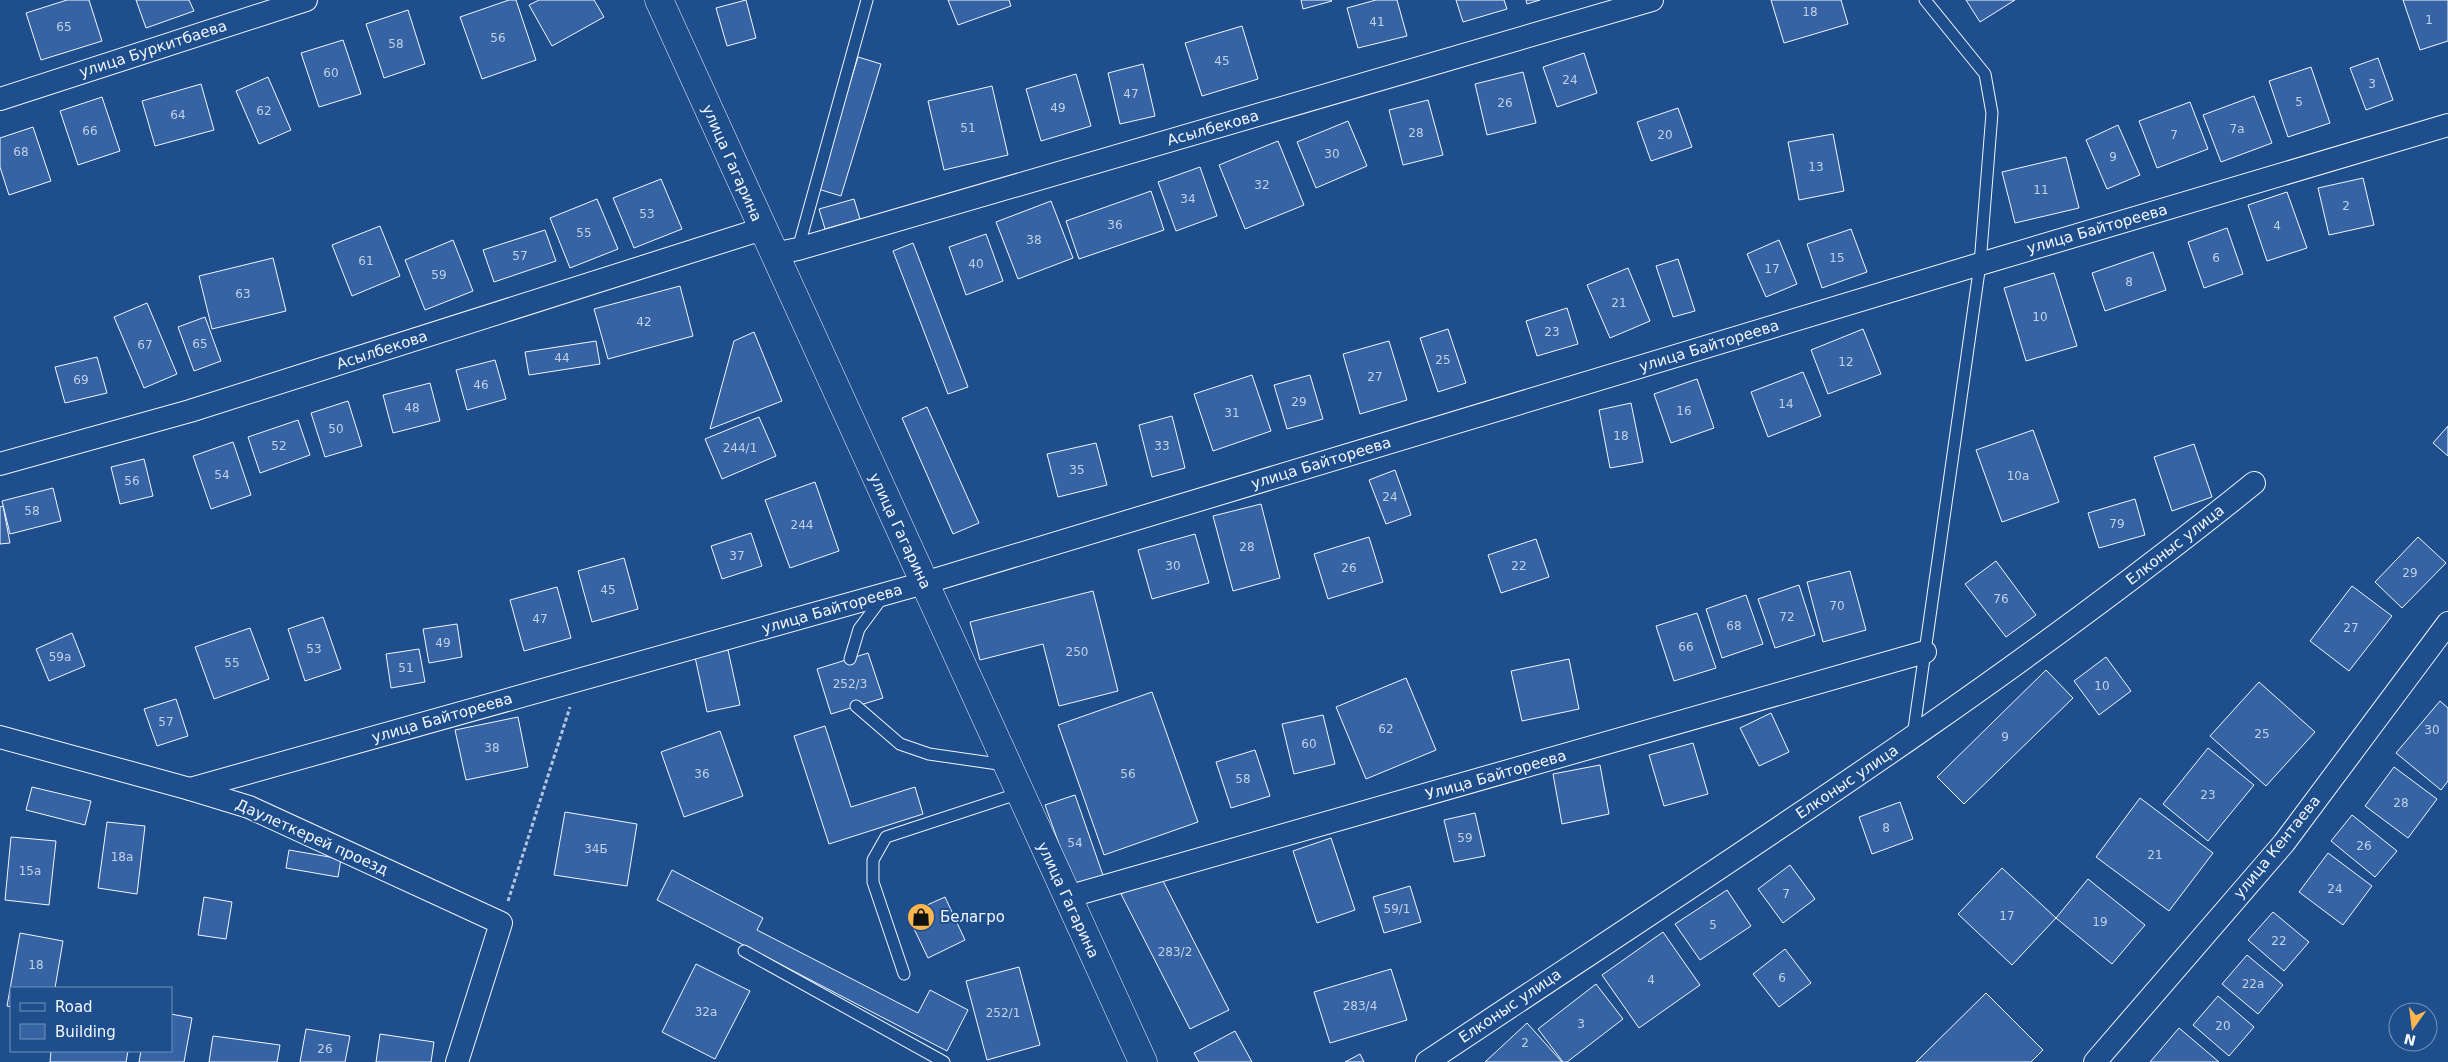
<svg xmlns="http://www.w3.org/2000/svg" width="2448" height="1062" font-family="'DejaVu Sans',sans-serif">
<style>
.building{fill:#3563a3;stroke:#f2f6ff}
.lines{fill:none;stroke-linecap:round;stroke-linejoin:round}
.lane-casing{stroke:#f2f6ff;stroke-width:13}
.street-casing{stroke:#f2f6ff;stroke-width:24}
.secondary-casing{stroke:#f2f6ff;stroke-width:29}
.path{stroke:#b3c4dc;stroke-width:3;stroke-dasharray:4 2.5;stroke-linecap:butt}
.lane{stroke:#1f4e8c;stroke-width:11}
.street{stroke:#1f4e8c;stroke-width:22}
.secondary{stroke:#1f4e8c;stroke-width:28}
.labels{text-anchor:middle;stroke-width:4;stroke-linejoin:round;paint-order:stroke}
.number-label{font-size:12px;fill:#c3d1e8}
.street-label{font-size:15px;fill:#f2f6ff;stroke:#1f4e8c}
.poi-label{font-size:15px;fill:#f2f6ff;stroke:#1f4e8c;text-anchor:start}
</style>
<rect width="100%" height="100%" fill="#1f4e8c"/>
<g class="building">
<polygon points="67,0 89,0 102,41 41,60 26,13"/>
<polygon points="136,0 189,0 194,11 146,28"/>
<polygon points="509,0 516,0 536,60 482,79 460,17"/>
<polygon points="539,0 594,0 604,17 552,46 529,5"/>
<polygon points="746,0 756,38 727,46 716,8"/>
<polygon points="948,0 1009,0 1011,6 958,25"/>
<polygon points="1301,0 1331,0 1332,1 1303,9"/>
<polygon points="1376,0 1397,0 1407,36 1358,48 1347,8"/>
<polygon points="1456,0 1504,0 1507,9 1463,22"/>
<polygon points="1526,0 1540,0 1527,4"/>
<polygon points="1771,0 1841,0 1848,24 1784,43"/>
<polygon points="1966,0 2015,0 1980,22"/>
<polygon points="2403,0 2448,0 2448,41 2420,50"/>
<polygon points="408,10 425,64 384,78 366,24"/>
<polygon points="1242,26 1258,79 1202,96 1185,43"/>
<polygon points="343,40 361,94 319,107 301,53"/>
<polygon points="1584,53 1597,93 1557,107 1543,67"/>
<polygon points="858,57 881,64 841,196 818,189"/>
<polygon points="2378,58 2393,100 2366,110 2350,68"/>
<polygon points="1143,64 1155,116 1120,124 1108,73"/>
<polygon points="2311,67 2330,123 2288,137 2269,81"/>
<polygon points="1523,72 1536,123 1487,135 1475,84"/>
<polygon points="1076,74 1091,126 1041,141 1026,89"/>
<polygon points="268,77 291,130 259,144 236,91"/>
<polygon points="201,84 214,130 155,146 142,101"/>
<polygon points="992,86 1008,155 944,170 928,101"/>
<polygon points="2254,96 2272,143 2221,162 2203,115"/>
<polygon points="102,97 120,151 78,165 60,111"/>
<polygon points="1428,100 1443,155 1403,165 1389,110"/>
<polygon points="2190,102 2208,149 2157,168 2139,121"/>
<polygon points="1678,108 1692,147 1651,161 1637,122"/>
<polygon points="1348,121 1367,166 1316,188 1297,142"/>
<polygon points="2118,125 2140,175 2107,189 2086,140"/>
<polygon points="33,127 51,181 9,195 0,167 0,138"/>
<polygon points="1833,134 1844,191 1799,200 1788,142"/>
<polygon points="1278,141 1304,205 1245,229 1219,165"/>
<polygon points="2066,157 2079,208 2015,223 2002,172"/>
<polygon points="1200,167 1217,216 1176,231 1158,182"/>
<polygon points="2363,178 2374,225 2329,235 2318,188"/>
<polygon points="661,179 682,229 634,248 613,198"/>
<polygon points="1151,191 1164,230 1079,259 1066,221"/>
<polygon points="2287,192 2307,248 2267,261 2248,205"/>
<polygon points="597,199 618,249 570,268 550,218"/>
<polygon points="854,199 860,219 825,229 819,209"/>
<polygon points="1051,201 1073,258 1018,279 996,222"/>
<polygon points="380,226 400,276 352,296 332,245"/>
<polygon points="2227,228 2243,274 2204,288 2188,242"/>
<polygon points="1851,229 1867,272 1822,288 1807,244"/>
<polygon points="545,230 556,261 494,282 483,250"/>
<polygon points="986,234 1003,281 966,295 949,247"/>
<polygon points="453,240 473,291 425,310 405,260"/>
<polygon points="1779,240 1797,284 1766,297 1747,254"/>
<polygon points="913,243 968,387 948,394 893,251"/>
<polygon points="2153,252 2166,290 2105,311 2092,273"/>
<polygon points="273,258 286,311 212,329 199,276"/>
<polygon points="1678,259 1695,311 1673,317 1656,266"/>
<polygon points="1628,268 1650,321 1610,338 1587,285"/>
<polygon points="2054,273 2077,346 2026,361 2004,288"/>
<polygon points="680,286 693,336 608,359 594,309"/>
<polygon points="147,303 177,374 144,388 114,317"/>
<polygon points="1567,308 1578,344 1537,356 1526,321"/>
<polygon points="205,317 221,361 194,371 178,327"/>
<polygon points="1448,329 1466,383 1438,392 1420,338"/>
<polygon points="1863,329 1881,374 1828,394 1811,350"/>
<polygon points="754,332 782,401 710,429 734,341"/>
<polygon points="596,341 600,364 529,375 525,352"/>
<polygon points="1389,341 1407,400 1360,414 1343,354"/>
<polygon points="97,357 107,393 65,403 55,367"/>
<polygon points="495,360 506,399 467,410 456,370"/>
<polygon points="1803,372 1821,416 1768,437 1751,392"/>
<polygon points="1252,375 1271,431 1213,451 1194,394"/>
<polygon points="1310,375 1323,419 1287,429 1274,385"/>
<polygon points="1697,379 1714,428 1671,443 1654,394"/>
<polygon points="430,383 440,421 393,433 383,395"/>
<polygon points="348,401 362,446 325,457 311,413"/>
<polygon points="1631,403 1643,462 1610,468 1599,410"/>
<polygon points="927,407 979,523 953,534 902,418"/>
<polygon points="1172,416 1185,468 1152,477 1139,425"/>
<polygon points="759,417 776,456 722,479 705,439"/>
<polygon points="298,420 310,455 260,473 248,437"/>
<polygon points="2448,426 2448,456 2433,443"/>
<polygon points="2033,430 2059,502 2002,522 1976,450"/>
<polygon points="233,442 251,495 211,509 193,456"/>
<polygon points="1096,443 1107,485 1058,497 1047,454"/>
<polygon points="2194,444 2212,497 2172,511 2154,457"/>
<polygon points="144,459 153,496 120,504 111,467"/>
<polygon points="1395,470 1411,515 1386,524 1369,480"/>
<polygon points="815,482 839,551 790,568 765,500"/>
<polygon points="53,488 61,521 10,534 2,501"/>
<polygon points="2135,499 2145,535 2099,548 2088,513"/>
<polygon points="1261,504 1280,578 1233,591 1213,516"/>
<polygon points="3,506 10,543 0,544 0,507"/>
<polygon points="751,533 762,566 722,579 711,546"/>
<polygon points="1195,534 1209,583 1152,599 1138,550"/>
<polygon points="1369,537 1383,582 1328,599 1314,554"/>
<polygon points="2418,537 2446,563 2402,608 2375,582"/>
<polygon points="1536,539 1549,577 1501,593 1488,555"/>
<polygon points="624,558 638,609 592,622 578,571"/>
<polygon points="1996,561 2036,615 2006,637 1965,584"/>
<polygon points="1850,571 1866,630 1823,642 1807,582"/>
<polygon points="1799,585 1815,635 1775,648 1758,599"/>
<polygon points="2352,586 2392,616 2349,671 2310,641"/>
<polygon points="557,587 571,638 524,651 510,600"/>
<polygon points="1093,591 1118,691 1059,706 1043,644 980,660 970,622"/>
<polygon points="1746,595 1763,644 1722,658 1706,609"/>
<polygon points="1697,613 1716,668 1674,681 1656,626"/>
<polygon points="323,617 341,669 305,681 288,629"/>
<polygon points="457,624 462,657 429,663 423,629"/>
<polygon points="250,628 269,679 214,699 195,647"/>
<polygon points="72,633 85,666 49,681 36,649"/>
<polygon points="419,649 425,682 391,688 386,654"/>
<polygon points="728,650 740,705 707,712 695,657"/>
<polygon points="868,653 883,698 831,714 817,669"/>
<polygon points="2106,657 2131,691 2099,715 2074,681"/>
<polygon points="1569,659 1579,709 1522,721 1511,671"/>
<polygon points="2046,670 2073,698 1964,804 1937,777"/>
<polygon points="1406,678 1436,750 1366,779 1336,707"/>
<polygon points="2259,682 2315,732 2266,786 2210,736"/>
<polygon points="1152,692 1198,822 1104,855 1058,725"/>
<polygon points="176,699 188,736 157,746 144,709"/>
<polygon points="2440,701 2448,708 2448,781 2441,790 2396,753"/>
<polygon points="1771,713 1789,752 1759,766 1740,728"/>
<polygon points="1323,715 1335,764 1294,774 1282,724"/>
<polygon points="518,717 528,767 466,780 455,730"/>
<polygon points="825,726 851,807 915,787 923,814 829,844 794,736"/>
<polygon points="720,731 743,796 684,817 661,752"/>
<polygon points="1693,743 1708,794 1664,806 1649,755"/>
<polygon points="2208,748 2254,785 2208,841 2163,804"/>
<polygon points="1255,750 1270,796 1231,808 1216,762"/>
<polygon points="1600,765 1609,814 1562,824 1553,774"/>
<polygon points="2394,767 2437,799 2408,838 2365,806"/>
<polygon points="32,787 91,801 85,825 26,810"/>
<polygon points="1075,795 1105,881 1076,891 1045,805"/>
<polygon points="2140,798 2213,853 2169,911 2096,857"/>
<polygon points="1900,802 1913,839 1872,854 1859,817"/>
<polygon points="565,812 637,824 627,886 554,875"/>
<polygon points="1475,813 1485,856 1454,862 1444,820"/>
<polygon points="2352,815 2397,851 2375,877 2331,841"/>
<polygon points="107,822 145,826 137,894 98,888"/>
<polygon points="11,837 56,841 49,905 5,900"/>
<polygon points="1331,838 1355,910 1317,923 1293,851"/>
<polygon points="289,850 341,859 338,877 286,868"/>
<polygon points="2328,853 2372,886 2343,925 2299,892"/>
<polygon points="1790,865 1815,899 1783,923 1758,889"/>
<polygon points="2002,868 2056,918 2012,965 1958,914"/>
<polygon points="672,870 763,918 757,930 918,1013 930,990 968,1010 947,1051 657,900"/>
<polygon points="1160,875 1229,1010 1190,1029 1121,894"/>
<polygon points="2088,879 2145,925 2112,964 2056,918"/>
<polygon points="1410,886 1421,922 1384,933 1373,897"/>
<polygon points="1727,890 1751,926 1700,960 1675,924"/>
<polygon points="204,897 232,902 226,939 198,935"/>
<polygon points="945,897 965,940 928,958 907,914"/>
<polygon points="2273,912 2309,942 2284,971 2248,940"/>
<polygon points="1663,932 1700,985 1639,1028 1602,975"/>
<polygon points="20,933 63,941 55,988 11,988 11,1007 7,1006"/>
<polygon points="1785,949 1811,983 1779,1007 1753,974"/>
<polygon points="2247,955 2283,985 2258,1014 2222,984"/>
<polygon points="696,964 750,991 715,1059 662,1032"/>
<polygon points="1019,967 1040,1045 987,1060 966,981"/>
<polygon points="1391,969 1407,1020 1330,1043 1314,992"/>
<polygon points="1596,984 1623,1019 1567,1062 1563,1062 1538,1029"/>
<polygon points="1986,993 2043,1050 2031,1062 1916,1062"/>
<polygon points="2218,996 2254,1027 2229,1056 2193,1025"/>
<polygon points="171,1014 192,1018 184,1062 139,1062 141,1051 171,1051"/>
<polygon points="1527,1023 1562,1062 1485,1062"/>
<polygon points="2179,1028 2219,1062 2150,1062"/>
<polygon points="306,1029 350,1036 345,1062 300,1062"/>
<polygon points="1235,1031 1252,1062 1199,1062 1194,1053"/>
<polygon points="380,1034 434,1042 431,1062 376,1062"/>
<polygon points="213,1036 280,1045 277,1062 209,1062"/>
<polygon points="51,1051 128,1051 126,1062 50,1062"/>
<polygon points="1360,1054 1364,1062 1345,1062"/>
</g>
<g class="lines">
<g class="lane-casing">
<g id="lane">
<polyline points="798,249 867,0"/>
<polyline points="850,659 859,629 882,598"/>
<polyline points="856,706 900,744 929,754 1005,765"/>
<polyline points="1913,736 1980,264 1992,113 1985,74 1925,0"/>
<polyline points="744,951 944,1062"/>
<polyline points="904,974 873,882 873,860 886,837 1020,793"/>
</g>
</g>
<g class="street-casing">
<g id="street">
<polyline points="0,99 306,0"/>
<polyline points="773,254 798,249 1652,0"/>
<polyline points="0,464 190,411 762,229"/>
<polyline points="0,737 190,789 249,807 501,923 457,1062"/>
<polyline points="190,789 924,583 1980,264 2448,125"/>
<polyline points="1067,897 1925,652"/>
<path d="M1427 1062C1707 875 1992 695 2254 483"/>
<polyline points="2095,1062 2284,843 2448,623"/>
</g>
</g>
<g class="secondary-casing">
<polyline id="secondary" points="659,0 1143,1062"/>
</g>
<polyline class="path" points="508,901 570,707"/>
<use href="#lane" class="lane"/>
<use href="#street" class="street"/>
<use href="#secondary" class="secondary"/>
</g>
<defs>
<g id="shop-disc" transform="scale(1.4375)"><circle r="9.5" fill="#ffb74d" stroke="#1f4e8c"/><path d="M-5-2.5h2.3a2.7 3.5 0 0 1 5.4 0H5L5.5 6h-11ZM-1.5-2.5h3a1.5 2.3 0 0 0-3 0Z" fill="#111"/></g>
</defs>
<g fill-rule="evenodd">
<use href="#shop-disc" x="921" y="917"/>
</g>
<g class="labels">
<g class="number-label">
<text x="1810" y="16">18</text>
<text x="2429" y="24">1</text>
<text x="1377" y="26">41</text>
<text x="64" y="31">65</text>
<text x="498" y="42">56</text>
<text x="396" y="48">58</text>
<text x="1222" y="65">45</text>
<text x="331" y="77">60</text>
<text x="1570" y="84">24</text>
<text x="2372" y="88">3</text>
<text x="1131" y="98">47</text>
<text x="2299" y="106">5</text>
<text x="1505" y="107">26</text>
<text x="1058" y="112">49</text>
<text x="264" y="115">62</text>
<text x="178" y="119">64</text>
<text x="968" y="132">51</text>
<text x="2237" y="133">7а</text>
<text x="90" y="135">66</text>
<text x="1416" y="137">28</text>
<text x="1665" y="139">20</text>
<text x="2174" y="139">7</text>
<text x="21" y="156">68</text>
<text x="1332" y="158">30</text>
<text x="2113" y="161">9</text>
<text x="1816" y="171">13</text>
<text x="1262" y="189">32</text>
<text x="2041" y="194">11</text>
<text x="1188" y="203">34</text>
<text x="2346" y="210">2</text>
<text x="647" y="218">53</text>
<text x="1115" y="229">36</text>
<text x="2277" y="230">4</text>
<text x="584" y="237">55</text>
<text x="1034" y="244">38</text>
<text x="520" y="260">57</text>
<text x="1837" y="262">15</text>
<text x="2216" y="262">6</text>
<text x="366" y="265">61</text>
<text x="976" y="268">40</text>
<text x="1772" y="273">17</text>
<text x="439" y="279">59</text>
<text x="2129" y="286">8</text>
<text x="243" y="298">63</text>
<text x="1619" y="307">21</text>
<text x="2040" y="321">10</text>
<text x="644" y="326">42</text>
<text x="1552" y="336">23</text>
<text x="200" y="348">65</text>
<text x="145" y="349">67</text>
<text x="562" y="362">44</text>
<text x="1443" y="364">25</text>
<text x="1846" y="366">12</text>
<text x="1375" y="381">27</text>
<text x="81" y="384">69</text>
<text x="481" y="389">46</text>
<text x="1299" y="406">29</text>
<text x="1786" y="408">14</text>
<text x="412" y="412">48</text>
<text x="1684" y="415">16</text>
<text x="1232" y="417">31</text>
<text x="336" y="433">50</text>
<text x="1621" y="440">18</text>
<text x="279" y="450">52</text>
<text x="1162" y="450">33</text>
<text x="740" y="452">244/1</text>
<text x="1077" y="474">35</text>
<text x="222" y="479">54</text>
<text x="2018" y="480">10а</text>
<text x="132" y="485">56</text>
<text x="1390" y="501">24</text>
<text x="32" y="515">58</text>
<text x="2117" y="528">79</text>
<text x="802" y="529">244</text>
<text x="1247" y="551">28</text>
<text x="737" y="560">37</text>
<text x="1173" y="570">30</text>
<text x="1519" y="570">22</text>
<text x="1349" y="572">26</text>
<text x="2410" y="577">29</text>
<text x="608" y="594">45</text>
<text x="2001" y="603">76</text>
<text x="1837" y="610">70</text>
<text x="1787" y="621">72</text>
<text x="540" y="623">47</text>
<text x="1734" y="630">68</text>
<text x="2351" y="632">27</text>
<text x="443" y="647">49</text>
<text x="1686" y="651">66</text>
<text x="314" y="653">53</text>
<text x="1077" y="656">250</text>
<text x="60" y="661">59а</text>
<text x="232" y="667">55</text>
<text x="406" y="672">51</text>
<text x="850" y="688">252/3</text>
<text x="2102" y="690">10</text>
<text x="166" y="726">57</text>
<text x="1386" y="733">62</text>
<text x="2432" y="734">30</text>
<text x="2262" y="738">25</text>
<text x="2005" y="741">9</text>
<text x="1309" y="748">60</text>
<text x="492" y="752">38</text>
<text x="702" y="778">36</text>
<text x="1128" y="778">56</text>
<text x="1243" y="783">58</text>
<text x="2208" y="799">23</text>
<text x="2401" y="807">28</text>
<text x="1886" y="832">8</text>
<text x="1465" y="842">59</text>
<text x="1075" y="847">54</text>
<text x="2364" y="850">26</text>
<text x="596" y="853">34Б</text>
<text x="2155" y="859">21</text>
<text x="122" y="861">18а</text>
<text x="30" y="875">15а</text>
<text x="2335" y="893">24</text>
<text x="1786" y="898">7</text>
<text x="1397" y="913">59/1</text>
<text x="2007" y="920">17</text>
<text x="2100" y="926">19</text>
<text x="1713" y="929">5</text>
<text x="2279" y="945">22</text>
<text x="1175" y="956">283/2</text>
<text x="36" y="969">18</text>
<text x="1782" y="982">6</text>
<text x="1651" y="984">4</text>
<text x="2253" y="988">22а</text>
<text x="1360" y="1010">283/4</text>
<text x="706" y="1016">32а</text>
<text x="1003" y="1017">252/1</text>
<text x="1581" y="1028">3</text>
<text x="2223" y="1030">20</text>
<text x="1525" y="1047">2</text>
<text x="325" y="1053">26</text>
</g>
<g class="street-label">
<text transform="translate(153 49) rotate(-18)" y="5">улица Буркитбаева</text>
<text transform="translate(1213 128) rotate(-16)" y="5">Асылбекова</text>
<text transform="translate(732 163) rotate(66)" y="5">улица Гагарина</text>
<text transform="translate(2097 229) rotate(-16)" y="5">улица Байтореева</text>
<text transform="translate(1709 346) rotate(-17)" y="5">улица Байтореева</text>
<text transform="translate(382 350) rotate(-18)" y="5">Асылбекова</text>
<text transform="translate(1321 463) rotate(-17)" y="5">улица Байтореева</text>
<text transform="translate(900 531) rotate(65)" y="5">улица Гагарина</text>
<text transform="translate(2175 545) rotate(-38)" y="5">Елконыс улица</text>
<text transform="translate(832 609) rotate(-16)" y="5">улица Байтореева</text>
<text transform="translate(442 718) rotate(-16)" y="5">улица Байтореева</text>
<text transform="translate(1496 775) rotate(-16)" y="5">Улица Байтореева</text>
<text transform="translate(1847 782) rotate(-34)" y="5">Елконыс улица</text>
<text transform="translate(312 837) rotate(24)" y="5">Даулеткерей проезд</text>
<text transform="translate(2277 847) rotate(-51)" y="5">улица Кентаева</text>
<text transform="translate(1068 900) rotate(65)" y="5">улица Гагарина</text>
<text transform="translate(1510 1006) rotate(-34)" y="5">Елконыс улица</text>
</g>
<g class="poi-label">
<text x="940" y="922">Белагро</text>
</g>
</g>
<rect x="10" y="987" width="162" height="65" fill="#1f4e8c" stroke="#7391ba"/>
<rect x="20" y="1003" width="25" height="8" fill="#1f4e8c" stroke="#7391ba"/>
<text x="55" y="1012" font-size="15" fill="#f2f6ff">Road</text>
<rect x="20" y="1024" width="25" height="15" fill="#3563a3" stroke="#7391ba"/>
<text x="55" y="1037" font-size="15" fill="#f2f6ff">Building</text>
<g transform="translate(2413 1027) rotate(194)"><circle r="24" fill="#1f4e8c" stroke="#7391ba"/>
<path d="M0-4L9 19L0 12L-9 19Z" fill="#ffb74d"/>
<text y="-8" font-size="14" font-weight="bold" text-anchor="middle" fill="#f2f6ff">N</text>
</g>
</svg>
